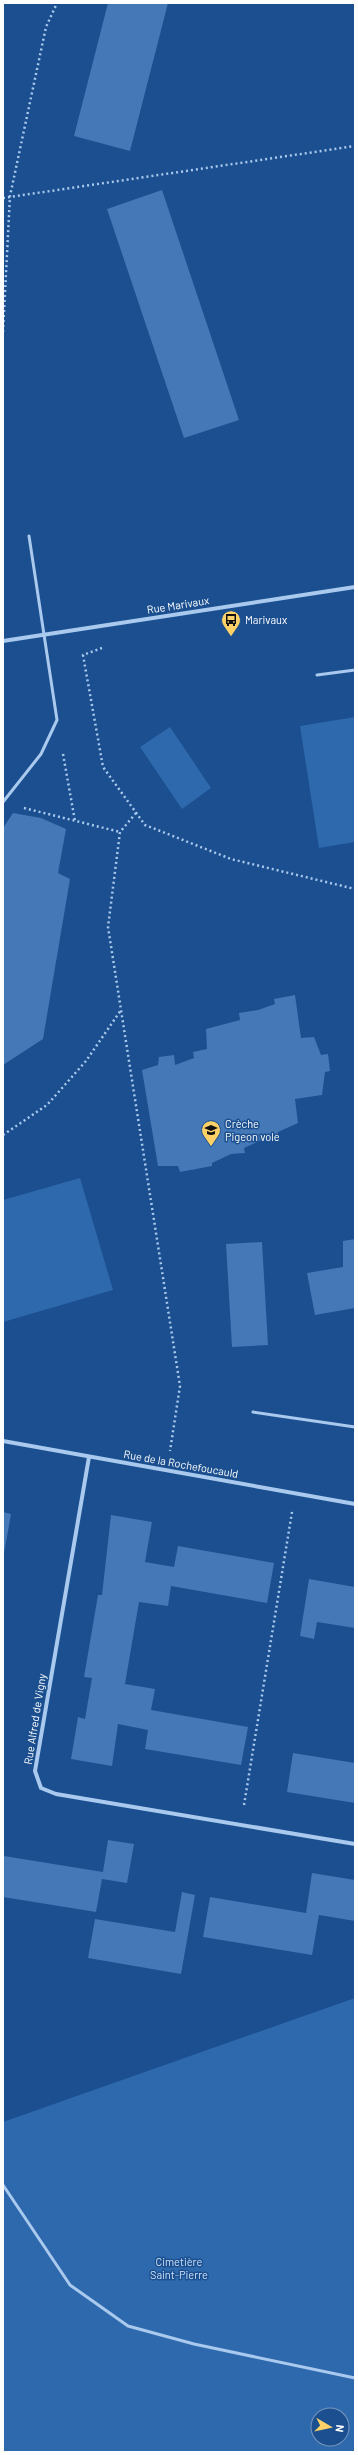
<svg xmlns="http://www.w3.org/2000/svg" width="358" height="2455" font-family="Barlow,sans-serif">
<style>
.green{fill:#2e69ad;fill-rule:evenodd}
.building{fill:#4478b7}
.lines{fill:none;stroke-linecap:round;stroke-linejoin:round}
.path{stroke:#a9c9ee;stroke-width:2.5;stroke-dasharray:2 3;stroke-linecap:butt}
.lane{stroke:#a9c9ee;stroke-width:3}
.street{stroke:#a9c9ee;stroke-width:4}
.labels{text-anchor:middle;stroke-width:3;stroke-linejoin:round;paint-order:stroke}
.street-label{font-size:11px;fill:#fff;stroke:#1b4f8f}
.poi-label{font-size:11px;fill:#fff;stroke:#1b4f8f;text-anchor:start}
.park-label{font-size:11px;fill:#cfe3fa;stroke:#1b4f8f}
</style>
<rect width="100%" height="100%" fill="#1b4f8f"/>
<g class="green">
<polygon points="355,717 355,842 319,848 300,726"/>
<polygon points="170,727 211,788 182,809 140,747"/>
<polygon points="80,1178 113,1290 3,1322 3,1200"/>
<path d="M355 1998V2452H3V2122ZM318 2415H342V2439H318Z"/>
</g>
<g class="building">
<polygon points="108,3 168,3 130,151 74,136"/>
<polygon points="162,190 239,420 184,438 107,209"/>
<polygon points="13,813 41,818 66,829 58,873 70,879 43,1039 3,1065 3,828"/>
<polygon points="295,995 301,1038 314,1037 321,1055 328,1054 330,1071 325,1072 322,1095 295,1099 298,1123 278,1132 278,1137 264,1139 244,1148 245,1153 231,1154 212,1163 212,1166 180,1172 178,1166 158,1166 142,1070 158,1065 159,1057 174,1055 175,1065 194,1058 193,1052 207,1049 206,1029 240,1020 239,1013 258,1010 275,1004 274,999"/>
<polygon points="355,1239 355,1308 315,1315 307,1273 343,1267 343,1241"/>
<polygon points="262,1242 268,1345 232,1347 226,1244"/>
<polygon points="3,1512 11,1514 4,1553 3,1553"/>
<polygon points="111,1515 152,1522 145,1562 174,1567 178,1546 274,1563 267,1603 171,1586 168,1606 139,1602 125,1684 155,1689 151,1710 248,1727 241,1765 145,1749 148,1730 118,1724 112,1766 71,1759 78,1717 85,1719 92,1678 84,1677 98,1595 102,1595"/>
<polygon points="309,1579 355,1587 355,1628 317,1622 314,1639 300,1636"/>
<polygon points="293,1753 355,1763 355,1803 287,1792"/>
<polygon points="108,1840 134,1844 127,1883 102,1879 96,1912 3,1897 4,1856 103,1872"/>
<polygon points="312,1873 355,1880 355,1921 319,1915 312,1955 203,1937 210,1897 306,1913"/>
<polygon points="182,1892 195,1895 181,1974 88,1958 95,1919 175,1932"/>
</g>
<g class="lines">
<g class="path">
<polyline points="3,198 355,146"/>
<polyline points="3,332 10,196 46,27 57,3"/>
<polyline points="102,648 83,655 103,767 145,825 231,859 355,889"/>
<polyline points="63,754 75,821"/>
<polyline points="24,808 120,832"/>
<polyline points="136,813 120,832 108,927 180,1386 170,1451"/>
<polyline points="3,1135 47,1105 86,1061 121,1010"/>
<polyline points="244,1805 292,1512"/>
</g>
<g class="lane">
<polyline points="317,675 355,670"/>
<polyline points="3,802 41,754 57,720 29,536"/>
<polyline points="253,1412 355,1427"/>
<polyline points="3,2185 70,2285 128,2326 194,2344 355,2378"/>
</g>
<g class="street">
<polyline points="3,641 355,587"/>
<polyline points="3,1441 355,1504"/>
<polyline points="89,1457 35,1771 41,1788 56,1794 355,1844"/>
</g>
</g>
<defs>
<g id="bus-pin" transform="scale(1)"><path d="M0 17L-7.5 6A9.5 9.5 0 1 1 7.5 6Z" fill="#ffd166" stroke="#1b4f8f"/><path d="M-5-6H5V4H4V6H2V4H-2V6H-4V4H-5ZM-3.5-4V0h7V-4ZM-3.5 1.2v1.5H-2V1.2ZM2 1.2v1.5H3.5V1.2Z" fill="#111"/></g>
<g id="school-pin" transform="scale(1)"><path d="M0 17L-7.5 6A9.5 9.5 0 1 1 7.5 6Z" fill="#ffd166" stroke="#1b4f8f"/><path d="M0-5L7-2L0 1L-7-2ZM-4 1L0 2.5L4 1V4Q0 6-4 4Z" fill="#111"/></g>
</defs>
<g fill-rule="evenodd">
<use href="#bus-pin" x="231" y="620"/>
<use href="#school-pin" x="211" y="1130"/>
</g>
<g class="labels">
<g class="street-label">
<text transform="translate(178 605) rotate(-9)" y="4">Rue Marivaux</text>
<text transform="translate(181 1464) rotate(10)" y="4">Rue de la Rochefoucauld</text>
<text transform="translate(35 1719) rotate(-81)" y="4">Rue Alfred de Vigny</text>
</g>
<g class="poi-label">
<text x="245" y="624">Marivaux</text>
<text x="225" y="1128">Crèche<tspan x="225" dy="13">Pigeon vole</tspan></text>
</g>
<g class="park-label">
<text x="179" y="2266">Cimetière<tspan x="179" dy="13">Saint-Pierre</tspan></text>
</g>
</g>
<rect width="358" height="2455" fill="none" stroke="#ffffff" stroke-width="8"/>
<g transform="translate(330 2427) rotate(99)"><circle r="19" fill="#1b4f8f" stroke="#7695bc"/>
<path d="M0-3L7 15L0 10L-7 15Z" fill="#ffd166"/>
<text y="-6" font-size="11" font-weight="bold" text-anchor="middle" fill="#ffffff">N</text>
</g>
</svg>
